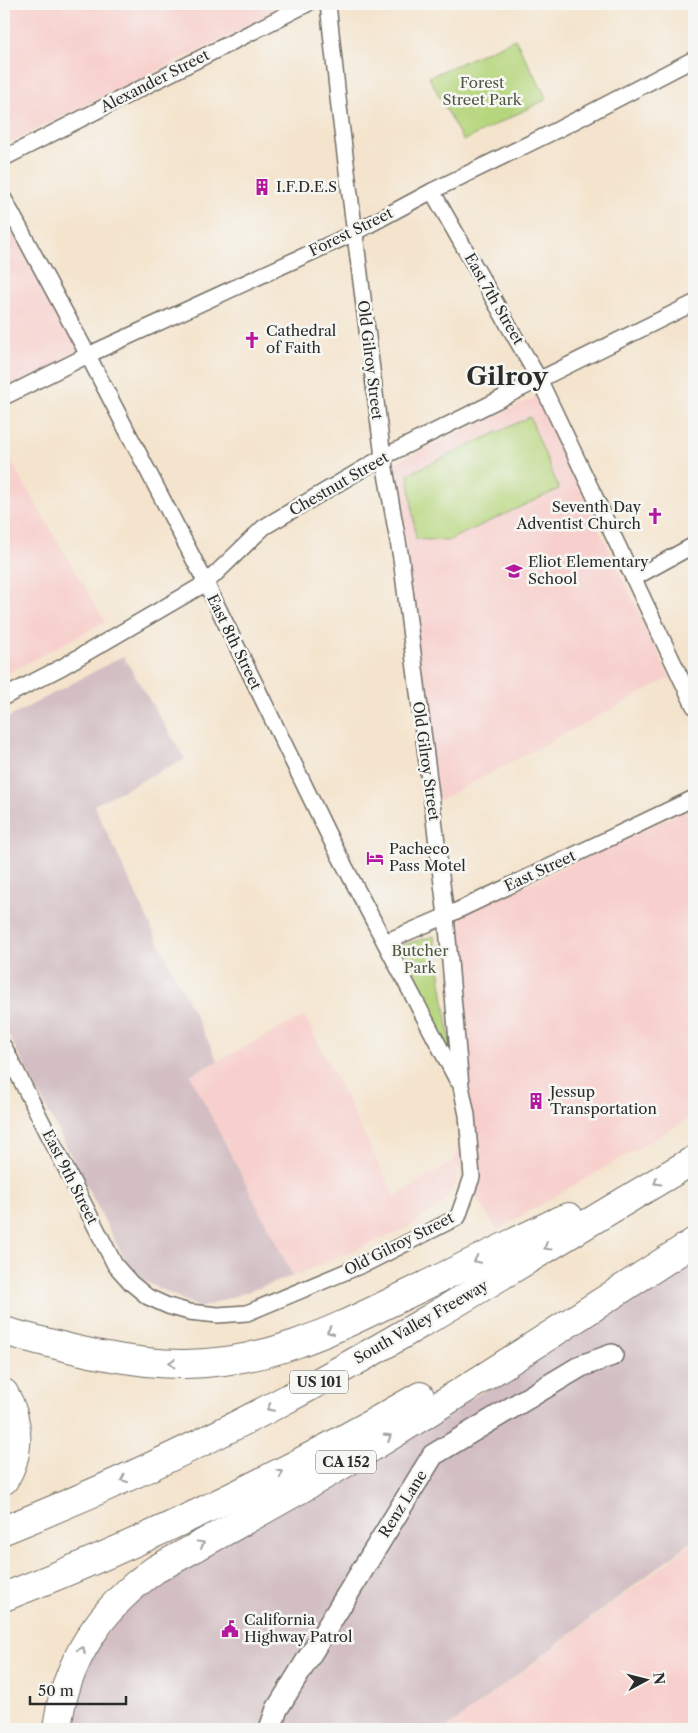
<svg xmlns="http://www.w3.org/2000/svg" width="698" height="1733" font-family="'Libre Caslon Text',serif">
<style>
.built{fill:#f7d0cd}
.industrial{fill:#d2bec3}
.green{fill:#b6d67d;stroke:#708054}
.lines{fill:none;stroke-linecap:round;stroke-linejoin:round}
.street-casing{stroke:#716c64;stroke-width:18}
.secondary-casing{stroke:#716c64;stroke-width:24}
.highway-casing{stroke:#716c64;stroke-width:30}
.street{stroke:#fff;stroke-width:15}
.secondary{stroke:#fff;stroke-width:21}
.highway{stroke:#fff;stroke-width:28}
.oneway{stroke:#a0a0a0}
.labels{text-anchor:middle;stroke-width:5;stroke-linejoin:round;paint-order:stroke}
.shield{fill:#f6f6f2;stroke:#686867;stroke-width:1}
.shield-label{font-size:14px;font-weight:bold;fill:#2b2b2b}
.street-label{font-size:15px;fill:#2b2b2b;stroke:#f6f6f2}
.park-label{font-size:15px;fill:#4e5640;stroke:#f6f6f2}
.poi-label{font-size:15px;fill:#2b2b2b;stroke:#f6f6f2;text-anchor:start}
.town-label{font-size:25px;font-weight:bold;fill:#2b2b2b;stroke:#f6f6f2}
</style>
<rect width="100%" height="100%" fill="#f6f6f2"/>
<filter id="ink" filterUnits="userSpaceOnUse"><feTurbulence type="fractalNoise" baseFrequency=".02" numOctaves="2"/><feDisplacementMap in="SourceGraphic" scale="10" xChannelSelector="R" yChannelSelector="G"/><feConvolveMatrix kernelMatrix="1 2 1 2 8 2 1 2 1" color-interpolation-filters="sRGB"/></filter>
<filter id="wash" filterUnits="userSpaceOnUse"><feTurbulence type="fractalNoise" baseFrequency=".0096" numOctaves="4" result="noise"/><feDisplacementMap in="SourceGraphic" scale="20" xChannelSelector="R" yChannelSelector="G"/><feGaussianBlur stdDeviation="1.12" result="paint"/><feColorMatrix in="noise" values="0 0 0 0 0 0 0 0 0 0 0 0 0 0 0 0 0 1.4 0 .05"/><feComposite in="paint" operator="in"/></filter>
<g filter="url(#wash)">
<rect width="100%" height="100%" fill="#f4e4cd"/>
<g class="built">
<polygon points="4,4 294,4 4,145"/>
<polygon points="4,209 81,353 4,395"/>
<polygon points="536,397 670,678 438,801 395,463"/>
<polygon points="4,450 105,622 4,675"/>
<polygon points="694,806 694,1116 497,1230 455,1162 456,1182 444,1204 407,1228 293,1276 190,1075 305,1016 395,1197 455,1160 467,1115 447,922"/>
<polygon points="694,1541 694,1729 446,1729 662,1567"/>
</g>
<g class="industrial">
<polygon points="123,656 185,759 94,805 155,935 218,1061 190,1075 293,1276 200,1308 133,1276 4,1026 4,720"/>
<polygon points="694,1263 694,1540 446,1729 74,1729 74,1701 94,1647 138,1599 194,1560 322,1489"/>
</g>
<g class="green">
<polygon points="515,39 547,99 463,141 429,77"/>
<polygon points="530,417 559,489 447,541 416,539 408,474"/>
<polygon points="434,936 453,1059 394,947"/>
</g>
</g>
<g filter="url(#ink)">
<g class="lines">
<g class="street-casing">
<g id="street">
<polyline points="4,158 307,4"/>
<polyline points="432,191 540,381 694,706"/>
<polyline points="4,199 81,342 206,583 330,838 457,1080"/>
<polyline points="4,397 88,355 354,233 432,191 559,129 694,59"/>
<polyline points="634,578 694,545"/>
<polyline points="4,697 62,667 206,583 264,527 383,457 694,303"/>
<polyline points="385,942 446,916 694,798"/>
<polyline points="4,1047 115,1265 131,1283 148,1297 168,1306 189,1312 218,1315 247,1313 369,1262 458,1217 472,1177 467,1115 461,1086 446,916 429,779 401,558 383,457 339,107 328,4"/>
</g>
</g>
<g class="secondary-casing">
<polyline id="secondary" points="270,1729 277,1709 433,1455 581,1366 612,1355"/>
</g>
<g class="highway-casing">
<g id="highway">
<path d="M4 1331C63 1347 123 1364 185 1364 273 1363 337 1328 414 1291 462 1267 511 1244 560 1220L569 1217"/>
<path d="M4 1393C20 1420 21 1454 4 1480"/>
<path d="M4 1530C99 1492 192 1449 283 1401 423 1327 557 1240 694 1160"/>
<path d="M4 1597C148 1541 287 1473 420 1396"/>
<path d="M57 1729C65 1662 101 1607 156 1569 230 1529 303 1489 374 1446 482 1380 588 1311 694 1242"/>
</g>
</g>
<use href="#street" class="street"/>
<use href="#secondary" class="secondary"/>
<use href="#highway" class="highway"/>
</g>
<defs><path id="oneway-chevron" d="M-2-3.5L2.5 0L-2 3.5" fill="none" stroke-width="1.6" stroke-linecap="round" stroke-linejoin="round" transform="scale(1.25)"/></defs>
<g class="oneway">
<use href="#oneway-chevron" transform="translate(657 1182) rotate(150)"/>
<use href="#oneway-chevron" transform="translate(547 1247) rotate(149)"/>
<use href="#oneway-chevron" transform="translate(477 1260) rotate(154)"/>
<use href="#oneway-chevron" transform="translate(330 1331) rotate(156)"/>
<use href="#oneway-chevron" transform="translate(172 1363) rotate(-178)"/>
<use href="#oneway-chevron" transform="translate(270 1408) rotate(153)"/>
<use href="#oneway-chevron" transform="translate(388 1437) rotate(-32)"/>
<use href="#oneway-chevron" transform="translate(280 1473) rotate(-27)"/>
<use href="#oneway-chevron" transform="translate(124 1479) rotate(156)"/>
<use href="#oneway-chevron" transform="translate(201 1544) rotate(-29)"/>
<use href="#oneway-chevron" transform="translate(82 1650) rotate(-63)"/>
</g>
</g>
<defs>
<g id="building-bare" transform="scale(1.35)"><path d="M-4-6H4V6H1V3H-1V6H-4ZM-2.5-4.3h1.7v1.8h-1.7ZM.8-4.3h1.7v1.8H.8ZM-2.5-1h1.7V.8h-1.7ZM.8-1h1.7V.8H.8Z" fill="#b5179e" stroke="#f6f6f2" stroke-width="2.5" paint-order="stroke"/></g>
<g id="church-bare" transform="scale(1.35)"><path d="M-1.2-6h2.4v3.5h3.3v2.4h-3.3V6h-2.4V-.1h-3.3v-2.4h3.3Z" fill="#b5179e" stroke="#f6f6f2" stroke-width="2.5" paint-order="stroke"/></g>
<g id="school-bare" transform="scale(1.35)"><path d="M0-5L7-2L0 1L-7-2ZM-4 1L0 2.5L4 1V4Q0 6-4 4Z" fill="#b5179e" stroke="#f6f6f2" stroke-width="2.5" paint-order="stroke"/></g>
<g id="hotel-bare" transform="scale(1.35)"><path d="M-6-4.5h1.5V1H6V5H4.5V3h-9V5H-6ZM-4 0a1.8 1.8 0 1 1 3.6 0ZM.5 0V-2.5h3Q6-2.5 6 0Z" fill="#b5179e" stroke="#f6f6f2" stroke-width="2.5" paint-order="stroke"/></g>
<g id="civic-bare" transform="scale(1.35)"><path d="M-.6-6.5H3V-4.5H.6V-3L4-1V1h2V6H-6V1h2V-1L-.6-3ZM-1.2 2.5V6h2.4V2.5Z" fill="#b5179e" stroke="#f6f6f2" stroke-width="2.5" paint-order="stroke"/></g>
</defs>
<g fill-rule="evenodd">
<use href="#building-bare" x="262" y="187"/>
<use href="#church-bare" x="252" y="340"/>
<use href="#church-bare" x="655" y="516"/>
<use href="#school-bare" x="514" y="571"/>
<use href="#hotel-bare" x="375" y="858"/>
<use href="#building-bare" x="536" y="1101"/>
<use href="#civic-bare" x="230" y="1629"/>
</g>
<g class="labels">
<g class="shield">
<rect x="290" y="1370.5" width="58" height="23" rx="4"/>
<rect x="316" y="1450.5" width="60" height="23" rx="4"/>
</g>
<g class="shield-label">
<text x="319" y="1387">US 101</text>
<text x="346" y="1467">CA 152</text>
</g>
<g class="street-label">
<text transform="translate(155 81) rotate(-27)" y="5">Alexander Street</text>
<text transform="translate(351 232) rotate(-26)" y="5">Forest Street</text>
<text transform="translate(494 299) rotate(60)" y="5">East 7th Street</text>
<text transform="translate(370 360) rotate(83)" y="5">Old Gilroy Street</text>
<text transform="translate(339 484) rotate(-30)" y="5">Chestnut Street</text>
<text transform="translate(234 642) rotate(64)" y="5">East 8th Street</text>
<text transform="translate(426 761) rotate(82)" y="5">Old Gilroy Street</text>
<text transform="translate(540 871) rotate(-25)" y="5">East Street</text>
<text transform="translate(70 1177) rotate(63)" y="5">East 9th Street</text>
<text transform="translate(399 1244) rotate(-27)" y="5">Old Gilroy Street</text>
<text transform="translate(421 1322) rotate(-30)" y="5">South Valley Freeway</text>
<text transform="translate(403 1504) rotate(-58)" y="5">Renz Lane</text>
</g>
<g class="park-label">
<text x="482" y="88">Forest<tspan x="482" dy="17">Street Park</tspan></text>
<text x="420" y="956">Butcher<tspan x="420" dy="17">Park</tspan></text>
</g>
<g class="poi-label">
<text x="276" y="192">I.F.D.E.S</text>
<text x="266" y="336">Cathedral<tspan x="266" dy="17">of Faith</tspan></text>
<text x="641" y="512" text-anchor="end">Seventh Day<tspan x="641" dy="17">Adventist Church</tspan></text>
<text x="528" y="567">Eliot Elementary<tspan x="528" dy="17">School</tspan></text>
<text x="389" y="854">Pacheco<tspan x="389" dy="17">Pass Motel</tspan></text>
<text x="550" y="1097">Jessup<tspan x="550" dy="17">Transportation</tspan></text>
<text x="244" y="1625">California<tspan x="244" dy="17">Highway Patrol</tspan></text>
</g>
<g class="town-label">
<text x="507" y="385">Gilroy</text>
</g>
</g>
<rect width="698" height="1733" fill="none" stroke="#f6f6f2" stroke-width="20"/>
<g transform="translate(646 1680) rotate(83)" stroke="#f6f6f2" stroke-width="4" paint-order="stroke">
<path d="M0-4L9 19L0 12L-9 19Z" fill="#2b2b2b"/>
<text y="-8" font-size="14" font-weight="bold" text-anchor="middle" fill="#2b2b2b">N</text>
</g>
<path d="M30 1696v8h96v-8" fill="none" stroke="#2b2b2b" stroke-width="2.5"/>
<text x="38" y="1696" font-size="15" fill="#2b2b2b" stroke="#f6f6f2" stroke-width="4" paint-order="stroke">50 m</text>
</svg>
